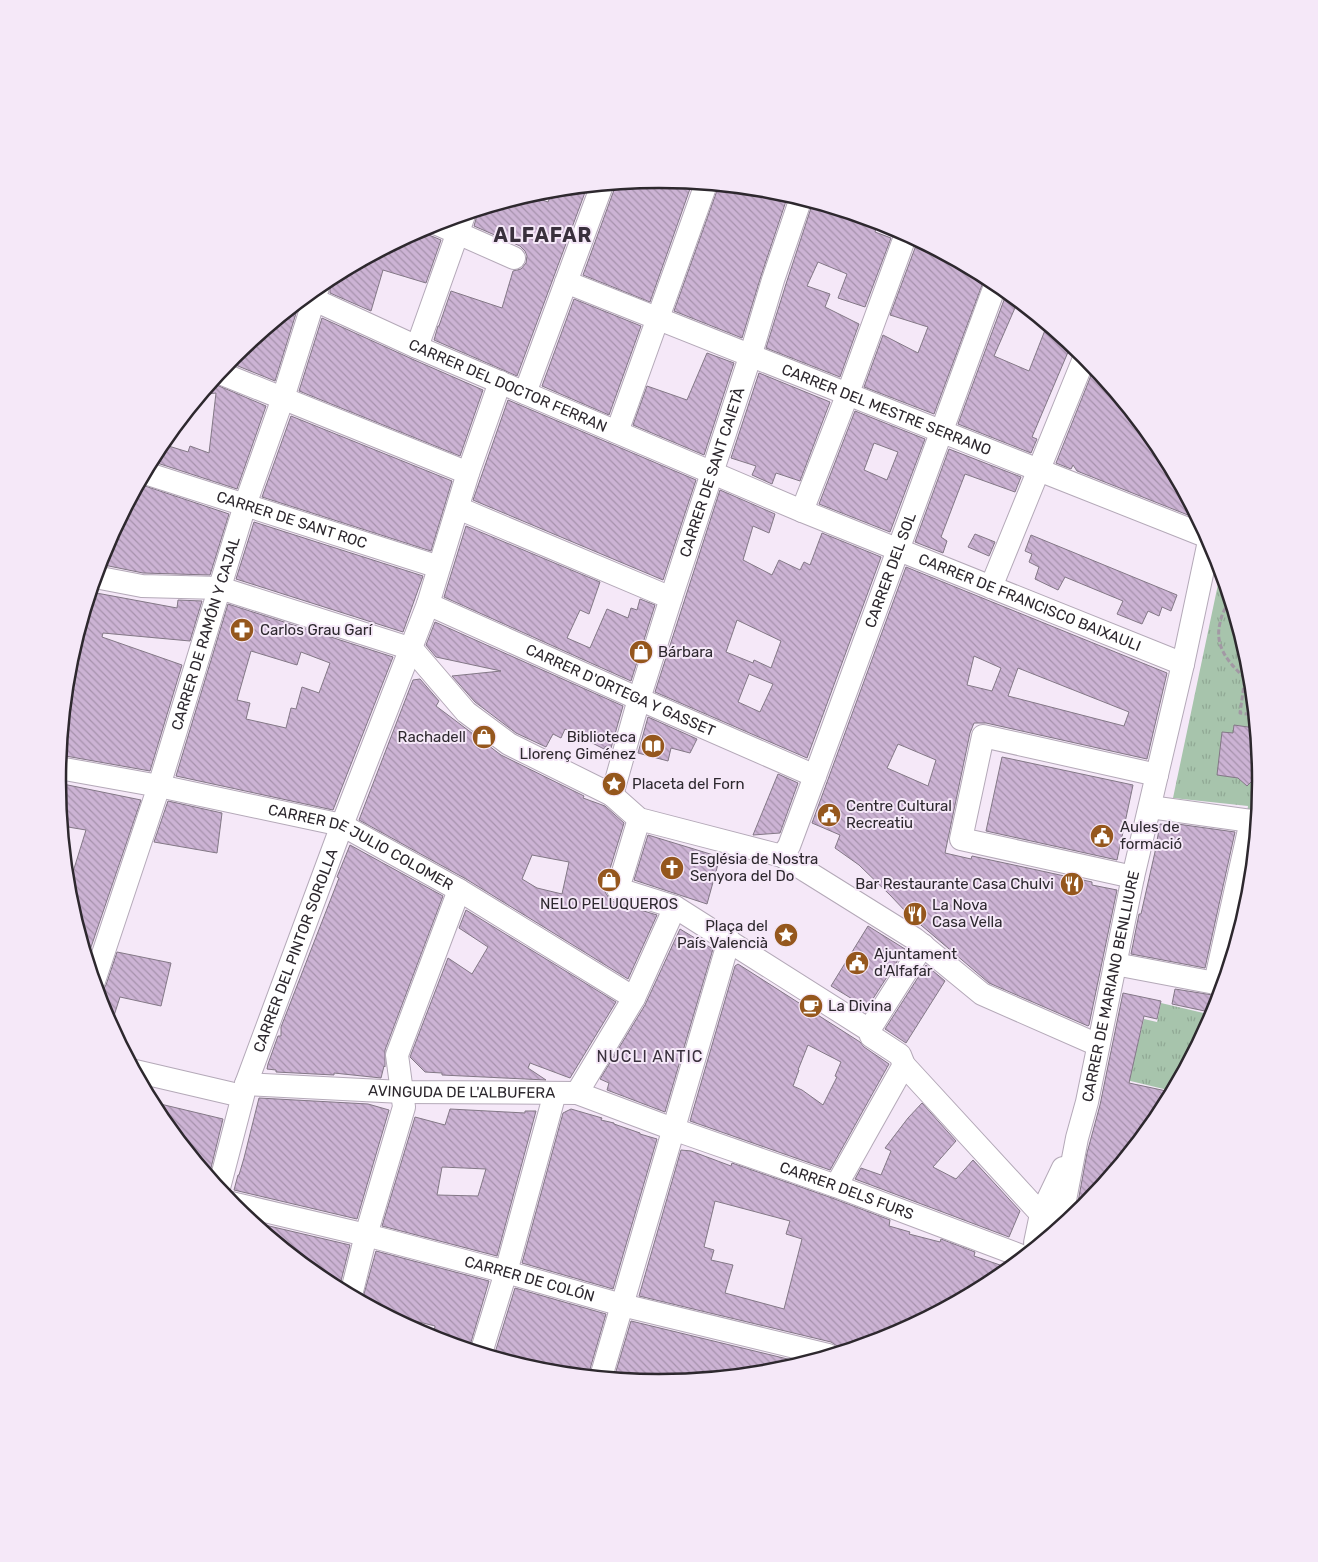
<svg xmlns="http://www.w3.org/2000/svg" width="1318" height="1562" font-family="Rubik,sans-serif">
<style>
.grass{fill:url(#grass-tufts)}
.building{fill:url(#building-back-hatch);stroke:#837886;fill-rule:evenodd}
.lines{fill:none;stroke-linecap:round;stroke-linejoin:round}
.minor-casing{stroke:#b4a9b8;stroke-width:24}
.path{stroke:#a298a4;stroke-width:3;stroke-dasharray:5 2.5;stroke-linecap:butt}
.minor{stroke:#fff;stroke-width:22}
.labels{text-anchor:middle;stroke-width:4;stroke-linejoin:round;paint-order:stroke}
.street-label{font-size:15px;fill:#2d282e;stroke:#f5e8f8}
.poi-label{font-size:15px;fill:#2d282e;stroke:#f5e8f8;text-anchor:start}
.neighbourhood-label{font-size:16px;letter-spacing:1px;fill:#39303c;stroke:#f5e8f8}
.district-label{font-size:20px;font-weight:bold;letter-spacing:1px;fill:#39303c;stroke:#f5e8f8}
.rim{fill:none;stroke:#2d282e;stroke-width:2.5}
</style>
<defs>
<pattern id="grass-tufts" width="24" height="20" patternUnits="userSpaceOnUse" patternTransform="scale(1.25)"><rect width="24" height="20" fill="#a7c4ac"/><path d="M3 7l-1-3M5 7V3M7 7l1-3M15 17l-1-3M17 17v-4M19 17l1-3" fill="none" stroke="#90a894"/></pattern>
<pattern id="building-back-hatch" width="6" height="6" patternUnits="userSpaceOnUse" patternTransform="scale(1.25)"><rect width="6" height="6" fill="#ccb3d4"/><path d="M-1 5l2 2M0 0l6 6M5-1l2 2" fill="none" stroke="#a692ac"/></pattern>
</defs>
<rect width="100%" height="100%" fill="#f5e8f8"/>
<g class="grass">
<polygon points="1221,570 1249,664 1260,781 1249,899 1244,916 1230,913 1248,806 1173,798"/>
<polygon points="1161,1003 1212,1015 1172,1091 1118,1078 1133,1063 1144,1019 1157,1022"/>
</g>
<g class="building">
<polygon points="660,180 692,183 650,302 583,275 614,190 615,184"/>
<polygon points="719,185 777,191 788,195 761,276 742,338 674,311"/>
<polygon points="578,187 587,187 517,376 434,340 438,326 439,326 451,291 502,308 513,271 521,269 526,263 527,256 525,251 520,246 474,226 476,219 476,211 528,195 548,202 553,190"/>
<polygon points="813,202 878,222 875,232 891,238 865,307 838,298 847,274 818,262 807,286 830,294 825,307 859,324 840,377 766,348 786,284"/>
<polygon points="423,228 429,235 441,240 426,283 383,270 371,311 330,293 330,278"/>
<polygon points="918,240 985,277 934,414 864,387 883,335 918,353 928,327 890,315"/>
<polygon points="1007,292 1018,301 994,356 1029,371 1047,325 1071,345 1032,437 1037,439 1031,453 958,424"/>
<polygon points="574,299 641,326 609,415 542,386"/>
<polygon points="294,306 298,307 275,381 228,362 234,355"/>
<polygon points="322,318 412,359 483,390 460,456 299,391"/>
<polygon points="707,353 734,363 704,455 633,425 647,386 687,400"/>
<polygon points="1094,368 1159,447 1198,519 1077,471 1073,465 1071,469 1056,463"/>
<polygon points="759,373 830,402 800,481 776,473 772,484 752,475 756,466 731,458"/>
<polygon points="212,383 266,406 237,489 151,461 162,444 188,452 190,446 209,453 216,393 201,395"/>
<polygon points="508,400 696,480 663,580 473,500"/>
<path d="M855 411 925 439 890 532 819 504ZM874 443 898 452 887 480 864 470Z"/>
<polygon points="291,416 452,481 431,551 262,497"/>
<polygon points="949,449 1021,477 1015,492 965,474 941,537 947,541 943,553 915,542"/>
<polygon points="139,484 229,514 210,575 143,573 99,564 103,551"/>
<path d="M720 490 775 514 769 533 753 526 743 560 772 575 779 560 800 570 804 562 810 565 822 533 881 557 807 758 655 692ZM737 620 781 641 771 668 754 660 753 663 726 652ZM749 674 773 684 760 712 738 702Z"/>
<polygon points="254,522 423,576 403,632 236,579"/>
<polygon points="466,526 600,582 589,614 580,610 567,638 590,648 607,609 628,618 631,608 637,610 640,599 655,605 631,681 444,597"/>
<polygon points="975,534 995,542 989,556 968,547"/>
<polygon points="1031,535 1177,595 1171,611 1162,607 1159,616 1148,611 1142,624 1117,614 1123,601 1065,577 1058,590 1035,579 1039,567 1029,562 1032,554 1025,551"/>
<path d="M906 567 1167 673 1147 759 986 723H974L970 733 945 853 971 859 972 856 1014 865 1092 882V885L1117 890 1089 1025 1088 1026 989 983 908 914 890 895 859 865 835 848 840 835 812 823ZM974 656 1001 668 992 691 967 685ZM1018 668 1129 712 1124 726 1008 696ZM898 744 936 760 928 786 887 768Z"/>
<polygon points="91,592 177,608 178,600 202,601 190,641 103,633 102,637 182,665 150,771 60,755 69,663"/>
<path d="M228 604 393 657 333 810 176 776ZM251 651 297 665 301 652 330 663 319 693 302 687 296 709 291 708 286 728 246 719 250 703 237 700Z"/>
<polygon points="435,622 623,706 611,748 606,746 604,749 565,729 561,738 553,734 546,747 516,733 475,702 452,676 501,671 436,657 426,645"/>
<path d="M420 679 439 701 436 706 501 755 584 796 583 798 605 806 624 823 605 885V892L609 898 614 902 657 915 628 979 466 879 359 820 413 680ZM532 855 569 862 562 894 537 888 522 879Z"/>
<polygon points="648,717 697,739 690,753 671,748 668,761 638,753"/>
<polygon points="1234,725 1255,728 1260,780 1254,779 1247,786 1238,778 1217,775 1222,732 1233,733"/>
<polygon points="1002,757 1133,785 1117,860 986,831"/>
<polygon points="778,774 798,783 780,833 753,835"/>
<polygon points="58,783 141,800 87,959 69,898 68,888 86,830 62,826"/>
<polygon points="168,801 222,813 217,853 154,842"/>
<polygon points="1170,823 1235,832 1205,968 1131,954 1139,914 1141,914 1155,852 1160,824 1170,825"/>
<polygon points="648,835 720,857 707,904 634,880"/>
<polygon points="350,845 443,896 385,1050 385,1067 384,1066 381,1078 334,1073 334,1075 276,1072 276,1070 267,1069 268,1064 278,1036 281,1036 281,1027 339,878 337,877"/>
<polygon points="466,910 616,1002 570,1078 530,1063 528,1068 546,1080 442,1075 442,1073 425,1072 410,1057 448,958 472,974 488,947 459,928"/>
<polygon points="868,926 905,949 867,1008 831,986"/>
<polygon points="680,929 713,949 665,1112 607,1090 609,1083 600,1079 645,1005"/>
<polygon points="117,952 171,963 161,1006 120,997 111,1025 103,1011 98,993 103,990 106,985"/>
<path d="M738 964 860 1042 864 1047 889 1064 830 1170 690 1121 735 966ZM808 1045 841 1062 835 1076 837 1077 823 1105 802 1090 793 1086 799 1070H798Z"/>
<polygon points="926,965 945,981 906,1043 885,1029"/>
<polygon points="1175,989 1219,996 1214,1013 1172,1004"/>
<polygon points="1123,993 1161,1001 1157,1019 1144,1016 1129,1083 1171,1092 1159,1115 1084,1207 1076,1213 1087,1153 1100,1105"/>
<polygon points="259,1098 368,1104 389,1110 357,1219 234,1190 238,1175 239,1175 244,1158"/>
<polygon points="152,1102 223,1119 209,1176 159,1115"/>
<polygon points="922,1103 956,1141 933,1167 956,1179 973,1160 1020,1211 1009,1237 855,1179 861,1168 881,1175 891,1151 885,1148 908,1118"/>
<path d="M450 1109 525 1113V1111H536L497 1256 382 1226 415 1117 445 1125ZM442 1167 486 1169 478 1196 437 1195Z"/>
<polygon points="571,1109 602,1118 601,1120 614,1123 614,1124 640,1133 640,1134 657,1139 613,1289 522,1263 563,1113"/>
<path d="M681 1150 691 1151 731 1166 732 1163 832 1198 890 1220 889 1226 910 1232 909 1234 940 1242 941 1239 975 1252 974 1256 1000 1265 1004 1272 993 1281 889 1337 841 1351 837 1346 831 1342 639 1296ZM715 1201 790 1221 786 1234 802 1239 784 1309 725 1293 733 1265 711 1260 714 1250 704 1247Z"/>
<polygon points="252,1222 350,1245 339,1289 325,1281"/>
<polygon points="376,1251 489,1281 469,1349 433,1338 435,1326 407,1319 406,1324 362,1301"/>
<polygon points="515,1288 606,1314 588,1376 541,1371 494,1356"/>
<polygon points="631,1321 804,1363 776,1371 659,1382 614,1378"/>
</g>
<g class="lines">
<g class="minor-casing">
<g id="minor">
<polyline points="435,223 514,258"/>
<path id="s1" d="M566 282C779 368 994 452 1208 537"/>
<path id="s2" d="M306 296 417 347 802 511 1183 664"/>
<polyline points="417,347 464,215"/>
<polyline points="220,373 468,473"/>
<polyline points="525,393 602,185"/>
<polyline points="617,432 706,184"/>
<path id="s3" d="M145 473 439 567"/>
<polyline points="458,508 671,598"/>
<polyline points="802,511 848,393 906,234"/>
<polyline points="95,577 142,586 220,588 412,649"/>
<polyline points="991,587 1085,356"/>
<path id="s4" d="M428 604 639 699 815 776"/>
<polyline points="412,649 466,712 509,744 612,795 639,819 782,856 915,939 982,994 1098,1045"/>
<path id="s5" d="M59 768 159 786 342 825 459 890 634 998"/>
<path id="s6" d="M612 795 639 699 671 598 750 357 773 280 801 198"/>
<polyline points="1150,807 1251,821 1215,983"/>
<polyline points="639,819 618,889 675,907 869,1030 871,1036 900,1055 904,1065 1041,1214"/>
<path id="s7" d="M782 856 789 846 815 776 996 283"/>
<polyline points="1133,877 961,839 983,736 1157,775"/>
<polyline points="1115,964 1215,983 1223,983"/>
<path id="s8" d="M94 981 159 786 245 505 283 398 318 287"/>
<polyline points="869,1030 923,945"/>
<polyline points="135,1071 242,1096"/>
<path id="s9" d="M246 1084 402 1092 577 1093 673 1129 836 1186 1019 1255"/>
<polyline points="577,1093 634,998 675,907"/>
<polyline points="836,1186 904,1065"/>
<path id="s10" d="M219 1188 246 1084 342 825 428 604 468 473 500 382"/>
<path id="s11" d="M231 1203 366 1235 506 1272 622 1305 828 1355"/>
<path id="s12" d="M1060 1226 1077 1138 1087 1102 1133 877 1183 664 1209 541"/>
<polyline points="1035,1243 1041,1214 1063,1168"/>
<polyline points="351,1295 366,1235 404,1107 397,1055 459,890"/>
<polyline points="481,1353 506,1272 555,1093"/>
<polyline points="601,1377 729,940"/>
</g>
</g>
<path class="path" d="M1230 602C1224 609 1222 614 1220 623 1214 647 1229 663 1245 678L1240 713 1254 715"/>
<use href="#minor" class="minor"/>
</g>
<defs>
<g id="pharmacy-disc" transform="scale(1.25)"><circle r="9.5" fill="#95571d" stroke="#f5e8f8"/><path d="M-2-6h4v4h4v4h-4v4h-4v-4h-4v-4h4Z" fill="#fff"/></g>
<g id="shop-disc" transform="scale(1.25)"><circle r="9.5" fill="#95571d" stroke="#f5e8f8"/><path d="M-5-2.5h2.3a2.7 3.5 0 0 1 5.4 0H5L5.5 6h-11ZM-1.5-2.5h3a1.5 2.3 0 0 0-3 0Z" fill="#fff"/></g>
<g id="library-disc" transform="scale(1.25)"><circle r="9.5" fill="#95571d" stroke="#f5e8f8"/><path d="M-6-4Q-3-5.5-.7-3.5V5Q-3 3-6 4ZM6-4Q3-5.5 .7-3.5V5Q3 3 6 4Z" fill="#fff"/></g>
<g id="sight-disc" transform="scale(1.25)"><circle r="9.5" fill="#95571d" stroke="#f5e8f8"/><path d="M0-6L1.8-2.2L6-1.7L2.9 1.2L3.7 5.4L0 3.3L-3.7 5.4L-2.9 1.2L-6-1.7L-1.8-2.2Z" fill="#fff"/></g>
<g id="civic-disc" transform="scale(1.25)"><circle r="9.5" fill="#95571d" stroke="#f5e8f8"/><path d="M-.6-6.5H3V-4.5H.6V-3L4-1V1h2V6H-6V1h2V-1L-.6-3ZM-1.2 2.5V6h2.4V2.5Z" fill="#fff"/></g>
<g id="church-disc" transform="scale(1.25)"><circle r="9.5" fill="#95571d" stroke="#f5e8f8"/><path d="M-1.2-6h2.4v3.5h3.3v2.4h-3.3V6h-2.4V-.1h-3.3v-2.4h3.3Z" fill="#fff"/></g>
<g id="restaurant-disc" transform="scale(1.25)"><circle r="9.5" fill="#95571d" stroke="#f5e8f8"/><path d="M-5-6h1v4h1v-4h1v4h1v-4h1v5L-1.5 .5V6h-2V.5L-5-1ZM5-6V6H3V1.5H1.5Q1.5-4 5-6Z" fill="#fff"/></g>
<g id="cafe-disc" transform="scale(1.25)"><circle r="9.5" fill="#95571d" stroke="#f5e8f8"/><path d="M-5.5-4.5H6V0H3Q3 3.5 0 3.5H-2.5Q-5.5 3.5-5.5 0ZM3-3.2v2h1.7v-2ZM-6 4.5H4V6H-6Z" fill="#fff"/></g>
</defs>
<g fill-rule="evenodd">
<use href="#pharmacy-disc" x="242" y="630"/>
<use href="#shop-disc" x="641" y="652"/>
<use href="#shop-disc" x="484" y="737"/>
<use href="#library-disc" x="653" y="746"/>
<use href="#sight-disc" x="614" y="784"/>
<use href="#civic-disc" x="829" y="815"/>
<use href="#civic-disc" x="1102" y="836"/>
<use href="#church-disc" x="672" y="868"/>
<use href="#shop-disc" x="609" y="880"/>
<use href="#restaurant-disc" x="1072" y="884"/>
<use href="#restaurant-disc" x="915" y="914"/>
<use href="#sight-disc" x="786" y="935"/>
<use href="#civic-disc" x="857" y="963"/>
<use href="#cafe-disc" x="811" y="1006"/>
</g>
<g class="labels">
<g class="street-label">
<text dy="5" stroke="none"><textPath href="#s2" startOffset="221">CARRER DEL DOCTOR FERRAN</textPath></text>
<text dy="5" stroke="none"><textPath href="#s1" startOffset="345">CARRER DEL MESTRE SERRANO</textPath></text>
<text dy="5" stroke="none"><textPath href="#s6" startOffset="338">CARRER DE SANT CAIETÀ</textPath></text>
<text dy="5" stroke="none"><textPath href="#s3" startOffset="154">CARRER DE SANT ROC</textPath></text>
<text dy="5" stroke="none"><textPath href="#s7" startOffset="306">CARRER DEL SOL</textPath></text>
<text dy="5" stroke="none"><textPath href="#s2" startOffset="786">CARRER DE FRANCISCO BAIXAULI</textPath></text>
<text dy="5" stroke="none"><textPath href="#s8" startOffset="365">CARRER DE RAMÓN Y CAJAL</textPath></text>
<text dy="5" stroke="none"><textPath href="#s4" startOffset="211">CARRER D'ORTEGA Y GASSET</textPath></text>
<text dy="5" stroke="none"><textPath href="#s5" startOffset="314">CARRER DE JULIO COLOMER</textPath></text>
<text dy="5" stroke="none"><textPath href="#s10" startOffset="250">CARRER DEL PINTOR SOROLLA</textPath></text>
<text dy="5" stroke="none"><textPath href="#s12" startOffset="245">CARRER DE MARIANO BENLLIURE</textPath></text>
<text dy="5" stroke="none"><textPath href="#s9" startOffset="216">AVINGUDA DE L'ALBUFERA</textPath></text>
<text dy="5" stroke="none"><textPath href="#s9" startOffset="618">CARRER DELS FURS</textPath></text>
<text dy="5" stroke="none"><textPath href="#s11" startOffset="308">CARRER DE COLÓN</textPath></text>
</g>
<g class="poi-label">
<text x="260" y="635">Carlos Grau Garí</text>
<text x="658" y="657">Bárbara</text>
<text x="466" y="742" text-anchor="end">Rachadell</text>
<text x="636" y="742" text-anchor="end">Biblioteca<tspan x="636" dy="17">Llorenç Giménez</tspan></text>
<text x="632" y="789">Placeta del Forn</text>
<text x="846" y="811">Centre Cultural<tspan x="846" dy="17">Recreatiu</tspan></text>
<text x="1120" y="832">Aules de<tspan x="1120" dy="17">formació</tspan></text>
<text x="690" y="864">Església de Nostra<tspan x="690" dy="17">Senyora del Do</tspan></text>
<text x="1054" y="889" text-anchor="end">Bar Restaurante Casa Chulvi</text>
<text x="609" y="909" text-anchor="middle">NELO PELUQUEROS</text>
<text x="932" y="910">La Nova<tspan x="932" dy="17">Casa Vella</tspan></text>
<text x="768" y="931" text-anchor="end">Plaça del<tspan x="768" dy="17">País Valencià</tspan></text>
<text x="874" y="959">Ajuntament<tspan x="874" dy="17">d'Alfafar</tspan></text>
<text x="828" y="1011">La Divina</text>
</g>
<g class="neighbourhood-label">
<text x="650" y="1062">NUCLI ANTIC</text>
</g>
<g class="district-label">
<text x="543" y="242">ALFAFAR</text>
</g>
</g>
<path d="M0 0H1318V1562H0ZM66 781a593 593 0 1 1 1186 0a593 593 0 1 1-1186 0Z" fill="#f5e8f8" fill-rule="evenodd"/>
<path class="rim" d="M66 781a593 593 0 1 1 1186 0a593 593 0 1 1-1186 0Z"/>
</svg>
